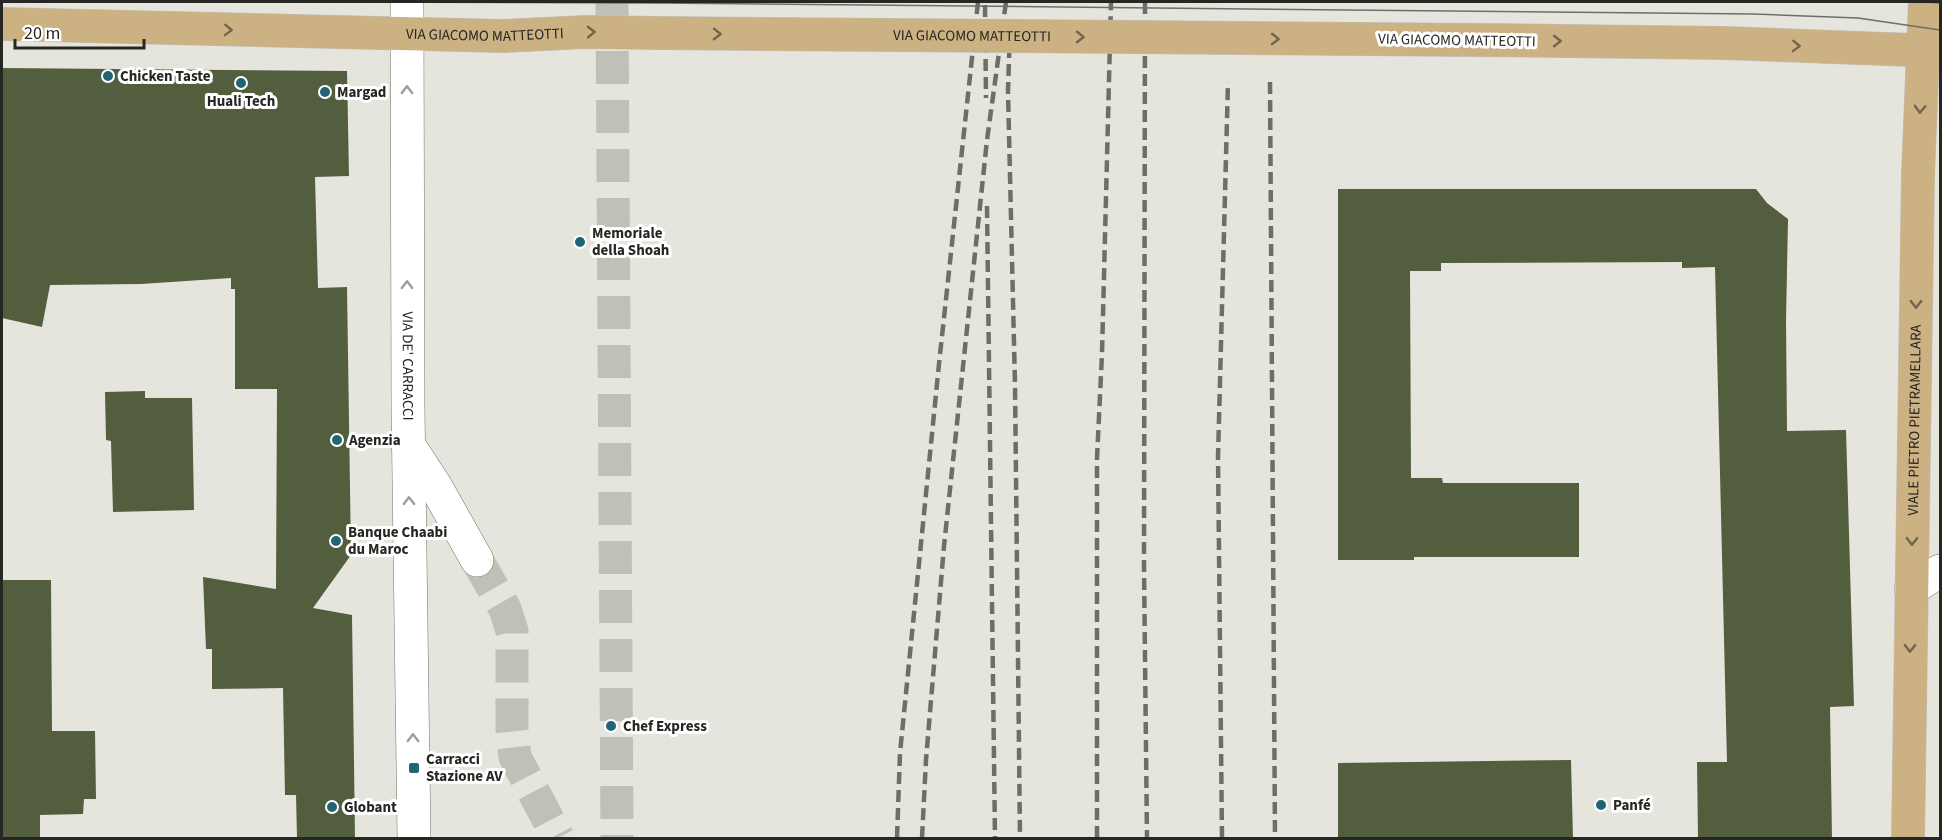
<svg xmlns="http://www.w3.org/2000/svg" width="1942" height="840" font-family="'Source Sans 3',sans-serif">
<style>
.building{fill:#525e3e}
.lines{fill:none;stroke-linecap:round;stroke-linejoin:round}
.minor-tunnel{stroke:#c0bfb8;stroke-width:33;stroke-dasharray:33 16;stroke-linecap:butt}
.minor-casing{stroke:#72726b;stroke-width:34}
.major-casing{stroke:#c2c2c1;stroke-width:34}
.minor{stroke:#fff;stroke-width:33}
.major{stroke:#ccb283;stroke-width:33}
.tram{stroke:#6e6e69;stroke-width:1.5}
.rail{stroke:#6e6e69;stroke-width:4.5;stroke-dasharray:12 6;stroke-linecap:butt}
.major-bridge-casing{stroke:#c2c2c1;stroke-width:34;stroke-linecap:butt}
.major-bridge{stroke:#ccb283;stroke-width:33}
.oneway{stroke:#71654e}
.oneway2{stroke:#9d9d9c}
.poi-dot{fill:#206576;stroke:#fff;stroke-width:2}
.labels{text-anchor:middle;stroke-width:6;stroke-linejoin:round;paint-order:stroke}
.street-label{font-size:15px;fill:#262623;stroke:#fff}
.poi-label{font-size:15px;font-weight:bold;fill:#262623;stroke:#fff;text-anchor:start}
</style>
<rect width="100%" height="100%" fill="#e6e5dd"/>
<g class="building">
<polygon points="2,68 347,71 349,176 315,177 318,288 347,287 351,555 313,608 352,615 355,838 297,838 296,795 285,795 283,688 212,689 212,649 206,649 203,577 276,589 277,389 235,389 235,289 231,289 231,278 141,284 50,285 42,327 2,318"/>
<polygon points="1338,189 1756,189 1767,203 1788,219 1786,321 1787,431 1846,430 1854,706 1830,707 1832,838 1698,838 1697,762 1727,762 1715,267 1682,268 1682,262 1441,263 1441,271 1410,271 1411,478 1442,478 1443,483 1579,483 1579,557 1414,557 1414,560 1338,560"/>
<polygon points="145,391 145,398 192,398 194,510 113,512 111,441 106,440 105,392"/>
<polygon points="2,580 51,580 52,731 95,731 96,799 84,799 83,814 40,815 40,838 2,838"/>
<polygon points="1571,760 1573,838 1338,838 1338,763"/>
</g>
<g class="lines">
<g class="minor-tunnel">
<polyline points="612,2 617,838"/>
<polyline points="477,560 505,609 512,631 512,730 515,757 558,838"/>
</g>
<g class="minor-casing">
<g id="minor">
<path id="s1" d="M407 2 408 408 414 838"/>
<polyline points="408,444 436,487 477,560"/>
<polyline points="1911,589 1940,571"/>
</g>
</g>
<g class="major-casing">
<g id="major">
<path id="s2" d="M2 24 503 36 586 32 658 33"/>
<polyline points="1478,40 1724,43 1940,51"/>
<path id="s3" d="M1908 838 1918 174 1925 2"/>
</g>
</g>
<use href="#minor" class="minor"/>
<use href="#major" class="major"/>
<g class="tram">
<polyline points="345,2 658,3 1754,14 1858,18 1940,30"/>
<polyline points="1924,2 1940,3"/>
</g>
<g class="rail">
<polyline points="1145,2 1144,566 1147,838"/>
<polyline points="985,5 986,98"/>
<polyline points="1010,28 1008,91 1015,385 1020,838"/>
<polyline points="1270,82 1275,838"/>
<polyline points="987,206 995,838"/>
<polyline points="897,838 900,753 939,364 978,2"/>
<polyline points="922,838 926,760 944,546 987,140 1006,2"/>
<polyline points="1097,838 1097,458 1102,354 1111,2"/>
<polyline points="1222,838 1218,457 1228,82"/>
</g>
<g class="major-bridge-casing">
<g id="major-bridge">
<path id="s4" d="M658 33 1478 40"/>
</g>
</g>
<use href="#major-bridge" class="major-bridge"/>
</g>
<defs><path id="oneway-chevron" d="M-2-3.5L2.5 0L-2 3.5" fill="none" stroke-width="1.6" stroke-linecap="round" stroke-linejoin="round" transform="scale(1.5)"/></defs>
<g class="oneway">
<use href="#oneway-chevron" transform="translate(228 30) rotate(2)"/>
<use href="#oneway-chevron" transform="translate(591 32) rotate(-1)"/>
<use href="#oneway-chevron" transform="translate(717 34) rotate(1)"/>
<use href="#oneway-chevron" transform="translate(1080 37) rotate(1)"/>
<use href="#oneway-chevron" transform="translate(1275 39) rotate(1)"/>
<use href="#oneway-chevron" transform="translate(1557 41)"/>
<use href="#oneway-chevron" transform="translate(1796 46) rotate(2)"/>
<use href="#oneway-chevron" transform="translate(1920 109) rotate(92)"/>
<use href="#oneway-chevron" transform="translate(1916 304) rotate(91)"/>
<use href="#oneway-chevron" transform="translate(1912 541) rotate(91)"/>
<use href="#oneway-chevron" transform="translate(1910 648) rotate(91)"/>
</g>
<g class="oneway2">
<use href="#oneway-chevron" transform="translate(407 90) rotate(-90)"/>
<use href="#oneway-chevron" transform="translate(407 285) rotate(-90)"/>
<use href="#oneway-chevron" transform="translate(409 501) rotate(-91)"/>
<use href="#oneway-chevron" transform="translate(413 738) rotate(-91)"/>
</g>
<g class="poi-dot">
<circle cx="108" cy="76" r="6"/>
<circle cx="241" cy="83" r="6"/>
<circle cx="325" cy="92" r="6"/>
<circle cx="580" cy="242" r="6"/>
<circle cx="337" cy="440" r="6"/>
<circle cx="336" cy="541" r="6"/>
<circle cx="611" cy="726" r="6"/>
<rect x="408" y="762" width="12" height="12" rx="3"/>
<circle cx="1601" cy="805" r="6"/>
<circle cx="332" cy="807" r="6"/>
</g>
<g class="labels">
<g class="street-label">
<text dy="5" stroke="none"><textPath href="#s2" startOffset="483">VIA GIACOMO MATTEOTTI</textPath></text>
<text dy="5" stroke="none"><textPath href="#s4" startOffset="314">VIA GIACOMO MATTEOTTI</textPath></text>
<text transform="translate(1457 40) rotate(1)" y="5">VIA GIACOMO MATTEOTTI</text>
<text dy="5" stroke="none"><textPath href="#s1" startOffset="364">VIA DE' CARRACCI</textPath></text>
<text dy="5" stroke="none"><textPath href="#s3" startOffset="418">VIALE PIETRO PIETRAMELLARA</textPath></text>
</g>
<g class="poi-label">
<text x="120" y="81">Chicken Taste</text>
<text x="337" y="97">Margad</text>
<text x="241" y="106" text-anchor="middle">Huali Tech</text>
<text x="592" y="238">Memoriale<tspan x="592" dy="17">della Shoah</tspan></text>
<text x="349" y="445">Agenzia</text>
<text x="348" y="537">Banque Chaabi<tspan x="348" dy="17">du Maroc</tspan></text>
<text x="623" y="731">Chef Express</text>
<text x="426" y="764">Carracci<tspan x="426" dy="17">Stazione AV</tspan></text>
<text x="1613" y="810">Panfé</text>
<text x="344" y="812">Globant</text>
</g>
</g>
<rect width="1942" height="840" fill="none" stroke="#262623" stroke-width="6"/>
<path d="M15 39v9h129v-9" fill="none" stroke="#262623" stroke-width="3"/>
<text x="24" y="39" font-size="18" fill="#262623" stroke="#ffffff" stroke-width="4.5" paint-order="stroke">20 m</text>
</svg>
